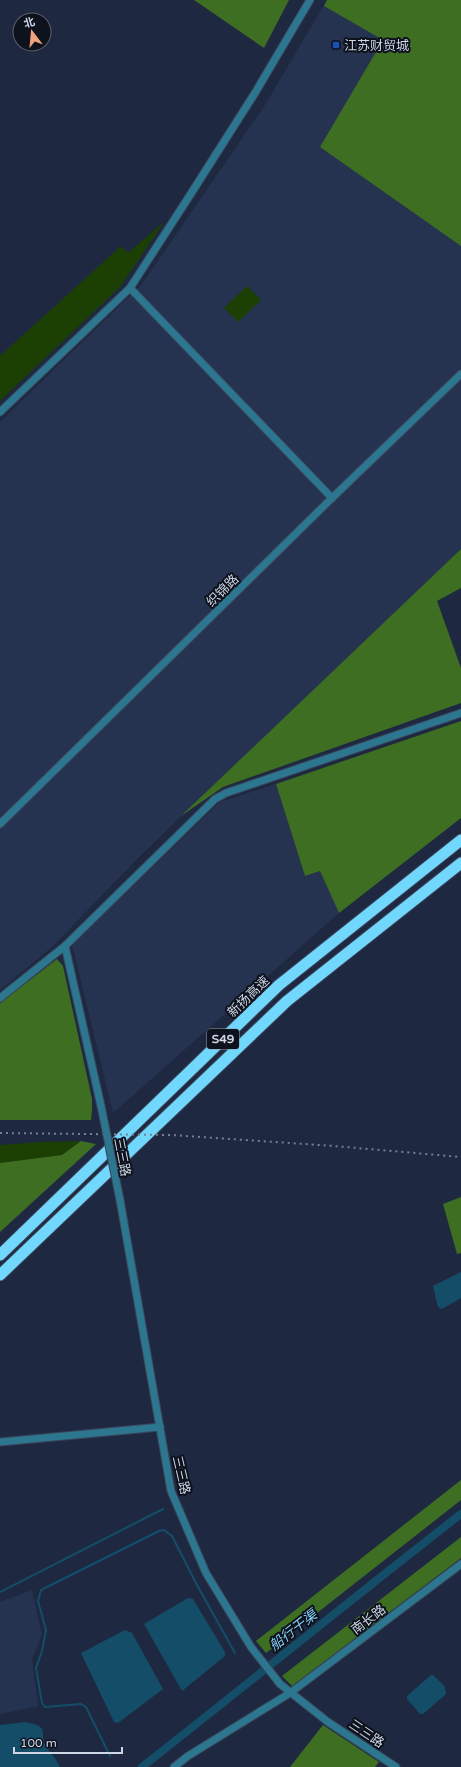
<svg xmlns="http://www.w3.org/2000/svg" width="461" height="1767" font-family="'Varela Round','Noto Sans SC',sans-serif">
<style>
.built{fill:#253350}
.green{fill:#1c3f04}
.forest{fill:#3e6e21}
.water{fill:#144d68}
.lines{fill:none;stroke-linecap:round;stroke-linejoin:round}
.stream{stroke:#144d68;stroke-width:2}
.canal{stroke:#144d68;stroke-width:8}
.minor-casing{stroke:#3a455b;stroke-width:9}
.highway-casing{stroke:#3a455b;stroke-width:13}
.minor{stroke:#2c768f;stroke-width:7}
.highway{stroke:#71d7fd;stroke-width:11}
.rail{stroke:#768093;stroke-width:2;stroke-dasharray:2 4;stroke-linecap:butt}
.minor-bridge-casing{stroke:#3a455b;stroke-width:9;stroke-linecap:butt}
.minor-bridge{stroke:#2c768f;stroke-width:7}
.transit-dot{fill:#1a4fb4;stroke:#0d121d;stroke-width:1.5}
.labels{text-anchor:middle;stroke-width:4;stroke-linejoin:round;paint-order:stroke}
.shield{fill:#0d121d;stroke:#959caa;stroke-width:1}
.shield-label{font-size:12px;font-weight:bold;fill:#cfd7e6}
.poi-label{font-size:13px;fill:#cfd7e6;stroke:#0d121d;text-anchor:start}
.street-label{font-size:13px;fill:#cfd7e6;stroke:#0d121d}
.water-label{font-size:14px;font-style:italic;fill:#85cdf4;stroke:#0d121d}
</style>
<rect width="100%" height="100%" fill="#1e2941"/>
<g class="built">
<polygon points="327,0 461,0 461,549 141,855 52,947 0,990 0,422 142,284 265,105"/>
<polygon points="276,784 305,876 320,871 339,913 113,1113 72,944 220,802"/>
<polygon points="32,1590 42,1635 32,1659 38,1706 0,1714 0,1602"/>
</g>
<g class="green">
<polygon points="165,221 120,287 0,401 0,356 121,246 128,253"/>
<polygon points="247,286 261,300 238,322 224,308"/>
<polygon points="81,1141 62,1155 0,1163 0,1145 39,1142"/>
</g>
<g class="forest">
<polygon points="194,0 289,0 264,48"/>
<polygon points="327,0 461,0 461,246 320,147 383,40 324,6"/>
<polygon points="461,549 461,588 437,601 461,668 461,703 223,787 181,816"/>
<polygon points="461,721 461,818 339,913 320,871 305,876 276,784"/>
<polygon points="57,959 63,966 92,1099 92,1110 91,1120 0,1120 0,1003"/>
<polygon points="81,1141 96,1144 0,1232 0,1163 62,1155"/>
<polygon points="461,1197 461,1253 457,1254 443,1204"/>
<polygon points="461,1480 461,1500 266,1653 256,1641"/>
<polygon points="461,1537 461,1558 292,1686 282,1676"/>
<polygon points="323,1725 379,1762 375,1767 290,1767"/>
</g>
<g class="water">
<polygon points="461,1272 461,1298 442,1309 438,1307 433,1286"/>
<polygon points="188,1598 193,1599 225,1652 225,1656 182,1691 144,1624"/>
<polygon points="125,1630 132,1633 163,1689 118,1723 114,1722 81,1653"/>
<polygon points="431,1675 433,1675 445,1687 446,1694 423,1714 420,1714 407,1699 407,1696"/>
<path d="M25 1722C53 1727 37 1733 47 1748 52 1755 57 1760 60 1767H0V1725Z"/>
</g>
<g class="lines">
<g class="stream">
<polyline points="0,1592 163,1509"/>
<polyline points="110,1756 86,1707 81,1704 45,1707 42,1703 36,1668 42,1651 46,1630 38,1601 41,1590 159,1531 164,1530 172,1536 197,1585 235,1653"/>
</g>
<path class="canal" d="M142 1767C249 1683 354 1597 461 1514"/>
<g class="minor-casing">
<g id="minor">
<polyline points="130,288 332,498"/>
<polyline points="0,412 130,288 192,192 255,93 310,0"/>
<polyline points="0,824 332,498 461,374"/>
<polyline points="65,946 101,1106"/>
<polyline points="0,998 65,946 215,799 226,793 461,713"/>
<polyline points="120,1200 171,1491 206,1573 251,1647 280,1684 328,1722 396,1767"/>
<polyline points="0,1442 160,1427"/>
<polyline points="174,1767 188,1756 290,1693 461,1564"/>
</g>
</g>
<g class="highway-casing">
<g id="highway">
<polyline points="0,1255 279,985 461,840"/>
<polyline points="0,1275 287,1001 461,863"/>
</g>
</g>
<use href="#minor" class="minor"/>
<use href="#highway" class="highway"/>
<polyline class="rail" points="0,1133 171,1135 334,1146 461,1157"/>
<g class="minor-bridge-casing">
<polyline id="minor-bridge" points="101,1106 120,1200"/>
</g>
<use href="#minor-bridge" class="minor-bridge"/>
</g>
<rect class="transit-dot" x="332" y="41" width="8" height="8" rx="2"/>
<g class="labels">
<rect class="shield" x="207" y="1029" width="32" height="20" rx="3"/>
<g class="shield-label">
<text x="223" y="1043">S49</text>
</g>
<g class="poi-label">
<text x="344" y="50">江苏财贸城</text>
</g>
<g class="street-label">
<text transform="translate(222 590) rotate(-45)" y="5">织锦路</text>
<text transform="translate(248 996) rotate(-44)" y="5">新扬高速</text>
<text transform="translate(123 1157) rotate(79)" y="5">三三路</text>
<text transform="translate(182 1475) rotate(77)" y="5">三三路</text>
<text transform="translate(368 1619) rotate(-37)" y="5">南长路</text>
<text transform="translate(367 1733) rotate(34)" y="5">三三路</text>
</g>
<g class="water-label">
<text transform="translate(293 1630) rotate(-38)" y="5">船行干渠</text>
</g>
</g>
<g transform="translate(32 32) rotate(344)"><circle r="19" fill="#0d121d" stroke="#5b616d"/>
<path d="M0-3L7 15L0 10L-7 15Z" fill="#f0a27a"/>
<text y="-6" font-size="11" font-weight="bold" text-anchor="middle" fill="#cfd7e6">北</text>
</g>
<path d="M14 1747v6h108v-6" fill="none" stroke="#cfd7e6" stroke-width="2"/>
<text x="20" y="1747" font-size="12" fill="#cfd7e6" stroke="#0d121d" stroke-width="3" paint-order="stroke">100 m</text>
</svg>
